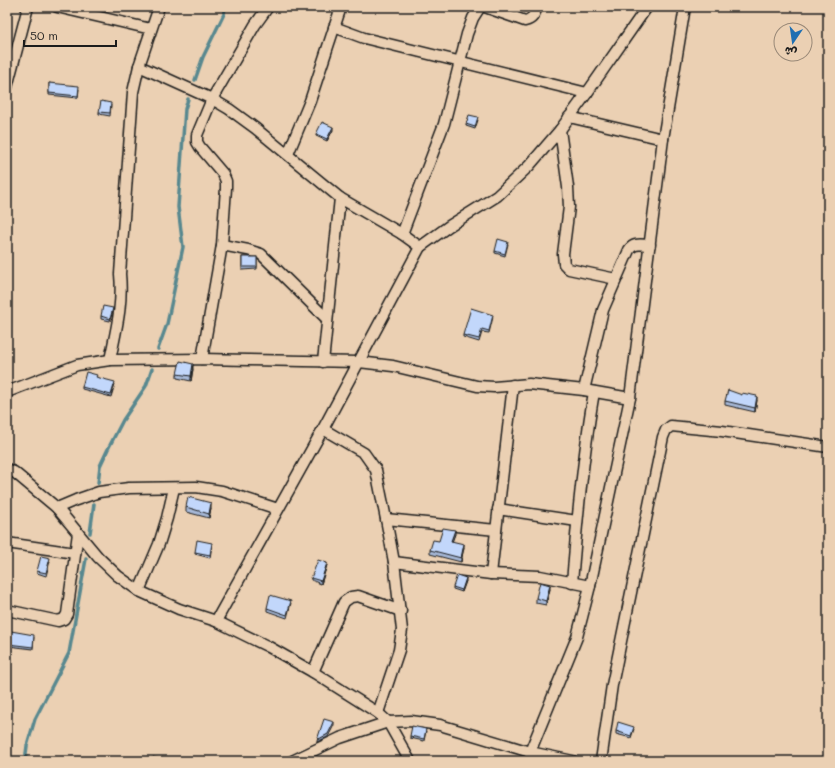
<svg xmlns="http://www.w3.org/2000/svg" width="835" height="768" font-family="Mali,'Playpen Sans Arabic',sans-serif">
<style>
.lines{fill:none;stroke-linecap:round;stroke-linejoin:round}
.stream{stroke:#58888f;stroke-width:3.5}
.minor-casing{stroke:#1c1c1c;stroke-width:13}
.minor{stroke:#ebd0b3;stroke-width:10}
.wall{fill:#a7b9d8;stroke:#1c1c1c}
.shaded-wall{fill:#8896b0;stroke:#1c1c1c}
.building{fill:#c2d7fb;stroke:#1c1c1c}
</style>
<rect width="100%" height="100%" fill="#ebd0b3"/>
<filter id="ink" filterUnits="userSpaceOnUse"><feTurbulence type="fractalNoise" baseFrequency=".025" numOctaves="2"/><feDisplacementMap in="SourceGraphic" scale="8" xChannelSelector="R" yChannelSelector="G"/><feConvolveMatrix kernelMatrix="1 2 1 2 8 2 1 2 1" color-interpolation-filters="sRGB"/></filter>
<g filter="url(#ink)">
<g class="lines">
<g class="stream">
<polyline points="195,80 203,57 224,14 225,7"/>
<polyline points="158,349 167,324 183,247 178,207 185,109 188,99"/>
<polyline points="98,483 100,466 108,449 123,420 146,386 152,369"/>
<polyline points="90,533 94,504"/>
<polyline points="25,761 27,746 35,719 69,653 86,559"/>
</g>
<g class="minor-casing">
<g id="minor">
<polyline points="57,7 151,29"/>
<path d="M485 7 525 21C533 19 534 15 537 7"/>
<polyline points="334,27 364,38 587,93"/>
<polyline points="139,66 212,99 229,109 255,128 340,198 402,234 420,247"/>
<polyline points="7,87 28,7"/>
<polyline points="569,117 663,139"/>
<polyline points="560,130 568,187 569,207 563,254 564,264 569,269 616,279"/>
<polyline points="288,154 310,101 341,7"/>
<polyline points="402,234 444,124 467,34 473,18 480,7"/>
<polyline points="222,245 248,250 261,254 327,319"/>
<polyline points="202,359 222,245 226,188 226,181 223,174 200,147 197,142 197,135 212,99 255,25 268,7"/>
<path d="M110 360C116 330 123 305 120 274L133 92 139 66 159 7"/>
<polyline points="323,362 340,198"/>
<path d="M584 390 603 310 629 250C634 242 642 245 650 245"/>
<polyline points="7,392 77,365 110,360 202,359 359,362 393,366 477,386 494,387 529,384 584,390 630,398"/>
<polyline points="323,429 364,453 376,470 386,519 394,562 402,630 399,650 378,713"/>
<polyline points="7,469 14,472 57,508 98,557 118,576 139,591 179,609 216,621 269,647 313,672 378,713 388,722 410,761"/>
<polyline points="57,508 76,500 99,492 129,488 196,487 222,491 278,509"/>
<polyline points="498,509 577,521"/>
<polyline points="386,519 496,530"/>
<polyline points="7,543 75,553"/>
<polyline points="394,562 491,574 540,576 590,586"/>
<polyline points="491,574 513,385"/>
<path d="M572 583C577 519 583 456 594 392"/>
<polyline points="139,591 159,544 167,518 174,488"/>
<polyline points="7,610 58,621 64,619 67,614 78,533"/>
<polyline points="216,621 323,429 420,247 449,226 497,196 529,166 560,130 587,93 647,7"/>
<polyline points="313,672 344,602 351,597 358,596 401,611"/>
<polyline points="292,761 340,738 388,722 411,721 440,725 530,752 573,761"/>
<polyline points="531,761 530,752 577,637 590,586 630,398 663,139 685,7"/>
<polyline points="601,761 612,685 663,437 666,430 671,426 722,431 828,447"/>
</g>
</g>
<use href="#minor" class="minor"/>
</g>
<g class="wall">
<polygon points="49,83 79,89 78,98 49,95"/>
<polygon points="111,105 110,116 99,114 99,112"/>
<polygon points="478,120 475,129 466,126 466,124"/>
<polygon points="333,130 327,141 316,136 316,134"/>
<polygon points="508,244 505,256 495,253 495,251"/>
<polygon points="242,257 257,257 257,269 242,270"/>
<polygon points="113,310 110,321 101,319 101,316"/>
<polygon points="493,317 489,333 482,332 479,342 463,337 463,335"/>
<polygon points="193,369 191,381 177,378 177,374"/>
<polygon points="96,377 115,384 111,397 82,389 82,387"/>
<polygon points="742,395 757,400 755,412 725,405 725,401"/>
<polygon points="186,507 211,508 209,518 186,512"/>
<polygon points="455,534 452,541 464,547 461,562 430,554 430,550 439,541"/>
<polygon points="212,545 210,558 195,554 195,552"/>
<polygon points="50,561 46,576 37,573 37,571"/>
<polygon points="327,565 321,584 311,580 311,578"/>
<polygon points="466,581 462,592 453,589 453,587"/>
<polygon points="550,589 546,605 536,603 536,598"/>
<polygon points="291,603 287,618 267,611 267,608"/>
<polygon points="34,637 33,649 8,646 8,644"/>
<polygon points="634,729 631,738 616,734 616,731"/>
<polygon points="426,731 424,741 410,738 410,736"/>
</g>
<g class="shaded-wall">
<polygon points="333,127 333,130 327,141 327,139"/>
<polygon points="193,364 193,369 191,381 191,376"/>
<polygon points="757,396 757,400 755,412 755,408"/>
<polygon points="211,503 211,508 209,518 209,514"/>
<polygon points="455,530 455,534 451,545 451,541"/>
<polygon points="464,544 464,547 461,562 461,558"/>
<polygon points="327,563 327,565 321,584 321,581"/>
<polygon points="466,578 466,581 462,592 462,590"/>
<polygon points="550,585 550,589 546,605 546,601"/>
<polygon points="334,722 334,725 328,737 317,742 317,740"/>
</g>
<g class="building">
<polygon points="49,83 79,86 78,96 49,93"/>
<polygon points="101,101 111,103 110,113 99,112"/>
<polygon points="469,115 478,117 475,127 466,124"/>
<polygon points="322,122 333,127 327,139 316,134"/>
<polygon points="498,239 508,242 505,254 495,251"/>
<rect x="242" y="257" width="15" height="10"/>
<polygon points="103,306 113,308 110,319 101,316"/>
<polygon points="471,308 493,315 489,331 482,329 479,339 463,335"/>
<polygon points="180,361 193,364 191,376 177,374"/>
<polygon points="86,372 97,375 96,377 115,382 111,395 82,387"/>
<polygon points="728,390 742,395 742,393 757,396 755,408 725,401"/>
<polygon points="188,497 211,503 209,514 186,507"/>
<polygon points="443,528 455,530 451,541 464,544 461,558 430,550 433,540 439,541"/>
<polygon points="197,540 212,543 210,555 195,552"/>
<polygon points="41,556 50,558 46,573 37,571"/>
<polygon points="318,560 327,563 321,581 311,578"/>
<polygon points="457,575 466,578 462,590 453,587"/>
<polygon points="540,582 550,585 546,601 536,598"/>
<polygon points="270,595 291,601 287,615 267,608"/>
<polygon points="11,631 34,635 33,647 8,644"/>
<polygon points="324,719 334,722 328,734 317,740"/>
<polygon points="618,722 634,727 631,736 616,731"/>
<polygon points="412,726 426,729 424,739 410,736"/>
<polygon points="153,757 166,761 152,761"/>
<polygon points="393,758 402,761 392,761"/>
</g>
</g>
<rect width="835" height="768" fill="none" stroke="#ebd0b3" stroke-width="24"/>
<rect x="12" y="12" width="811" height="744" fill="none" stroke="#1c1c1c" stroke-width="1.5" filter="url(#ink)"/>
<g transform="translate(793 42) rotate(193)"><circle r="19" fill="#ebd0b3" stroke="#988877"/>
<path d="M0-3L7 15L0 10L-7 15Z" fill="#1f6fb2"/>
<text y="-6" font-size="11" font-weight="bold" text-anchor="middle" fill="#1c1c1c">ش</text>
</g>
<path d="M24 40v6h92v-6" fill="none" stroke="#1c1c1c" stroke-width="2"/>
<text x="30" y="40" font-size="12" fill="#1c1c1c" stroke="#ebd0b3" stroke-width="3" paint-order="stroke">50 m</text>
</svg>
